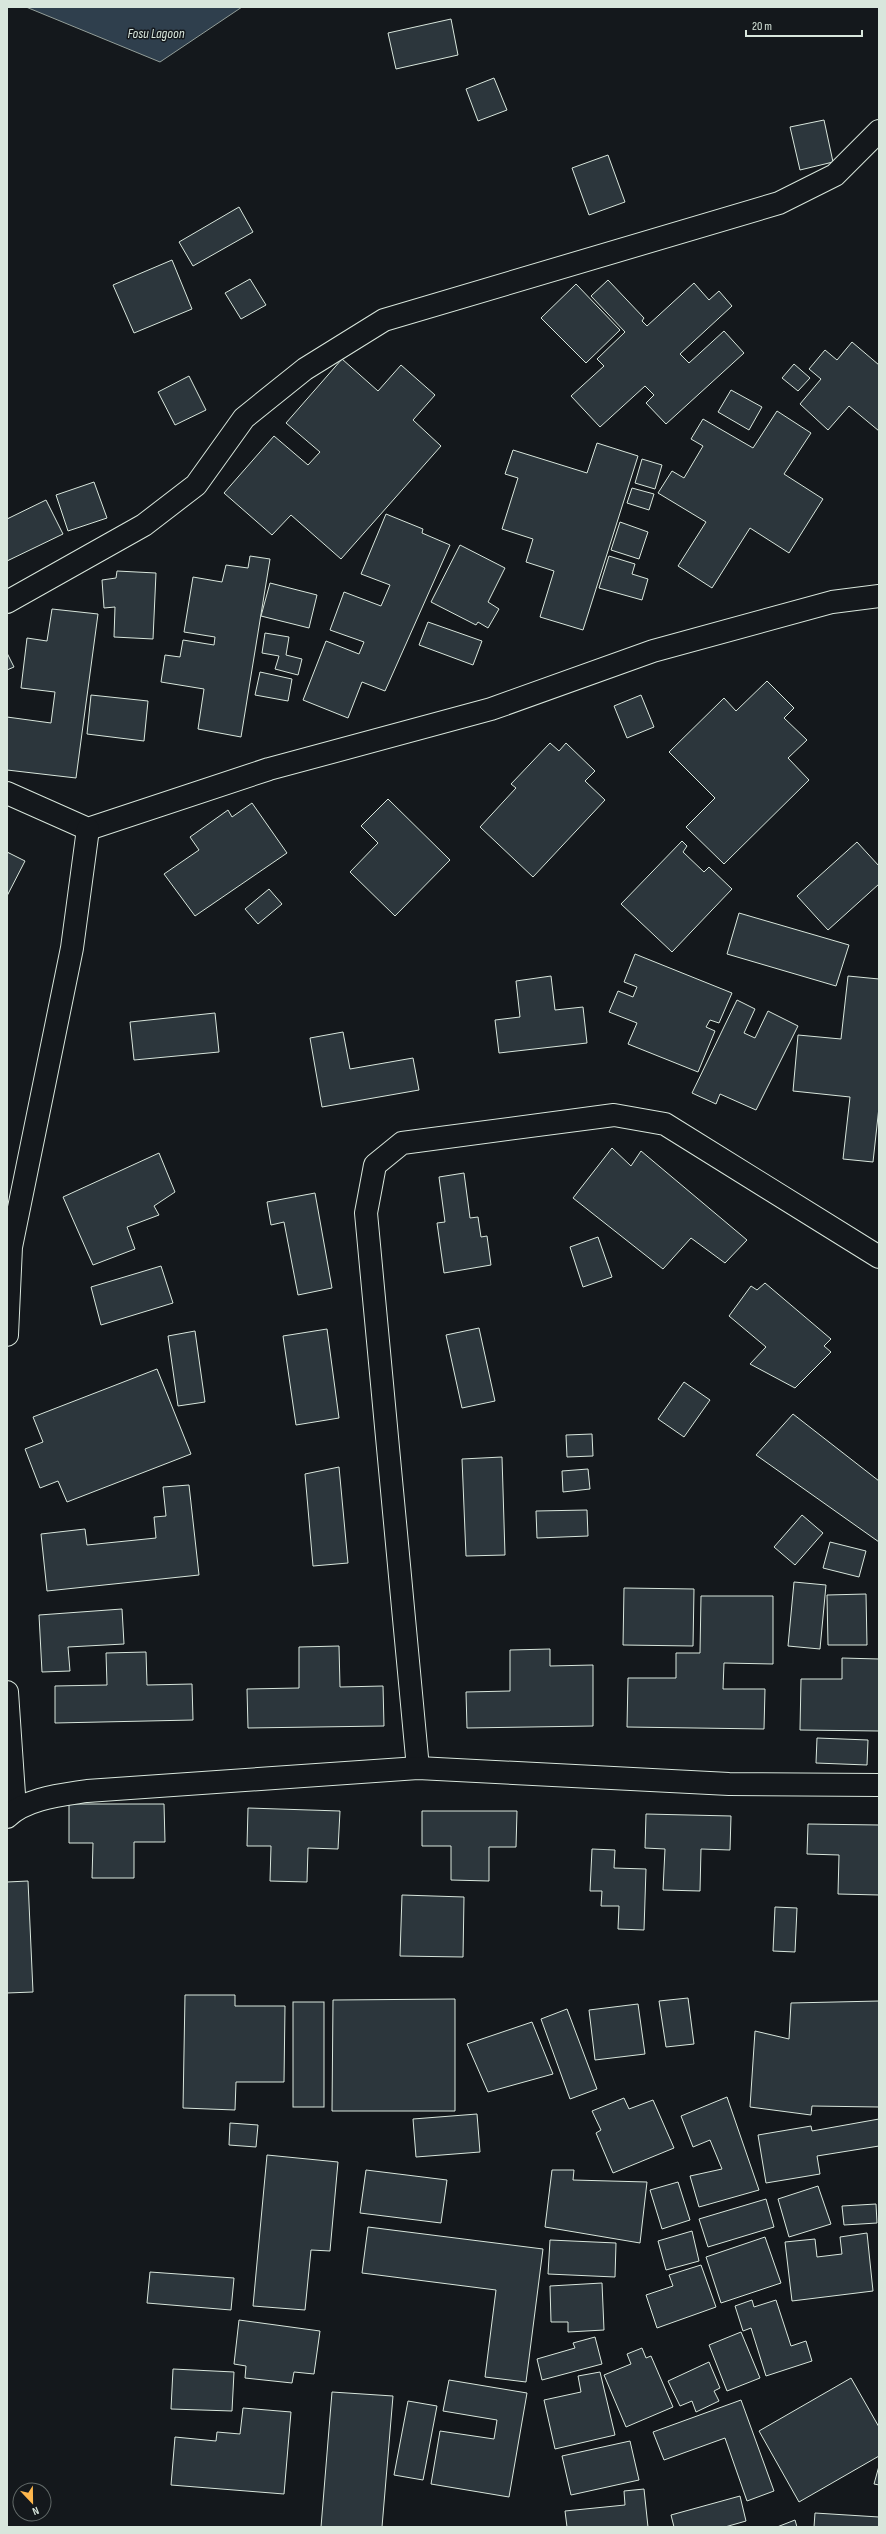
<svg xmlns="http://www.w3.org/2000/svg" width="886" height="2534" font-family="'Sofia Sans Condensed',sans-serif">
<style>
.water{fill:#2f3f4d;stroke:#939e99}
.building{fill:#2c363c;stroke:#d8e6dc}
.lines{fill:none;stroke-linecap:round;stroke-linejoin:round}
.minor-casing{stroke:#d8e6dc;stroke-width:24}
.minor{stroke:#14181c;stroke-width:22}
.labels{text-anchor:middle;stroke-width:3;stroke-linejoin:round;paint-order:stroke}
.water-label{font-size:14px;font-style:italic;fill:#d8e6dc;stroke:#14181c}
</style>
<rect width="100%" height="100%" fill="#14181c"/>
<polygon class="water" points="26,7 242,7 160,62"/>
<g class="building">
<polygon points="451,19 458,55 396,69 388,33"/>
<polygon points="494,78 507,110 478,121 466,89"/>
<polygon points="824,120 833,162 800,170 790,127"/>
<polygon points="608,155 625,202 589,215 572,168"/>
<polygon points="239,207 253,232 193,266 179,242"/>
<polygon points="172,260 192,309 134,333 113,285"/>
<polygon points="250,279 266,305 241,319 225,293"/>
<polygon points="608,280 644,318 642,321 647,326 694,283 709,300 719,291 732,306 680,354 689,363 724,331 744,353 666,424 646,403 654,395 645,386 600,427 571,396 604,366 597,359 625,332 591,296"/>
<polygon points="576,284 620,330 586,363 541,318"/>
<polygon points="852,342 879,365 879,431 849,406 828,430 800,404 821,379 809,369 825,350 837,360"/>
<polygon points="342,359 378,391 401,365 435,395 413,420 441,446 341,559 291,515 272,535 224,493 274,436 308,465 320,452 286,423"/>
<polygon points="794,364 810,378 798,391 782,378"/>
<polygon points="189,376 206,410 175,425 158,392"/>
<polygon points="731,390 762,407 749,430 718,412"/>
<polygon points="777,411 811,433 784,474 823,499 789,553 750,528 712,588 678,566 706,522 658,493 672,471 684,478 703,446 691,439 703,419 753,448"/>
<polygon points="597,443 638,456 583,630 540,617 554,571 526,562 533,539 502,529 518,478 505,474 513,450 587,473"/>
<polygon points="642,459 662,465 655,489 635,483"/>
<polygon points="94,482 107,518 68,531 56,495"/>
<polygon points="632,488 654,494 649,510 627,503"/>
<polygon points="46,500 63,534 7,561 7,519"/>
<polygon points="386,514 423,529 422,533 450,545 385,691 362,682 348,718 303,700 326,641 359,654 364,642 330,630 344,592 381,606 390,585 361,574"/>
<polygon points="620,522 648,532 639,559 611,550"/>
<polygon points="460,545 505,568 488,602 499,609 488,628 478,622 476,625 431,602"/>
<polygon points="250,556 270,559 241,737 198,729 204,689 161,682 165,655 180,657 183,640 214,645 215,637 184,632 193,577 222,582 226,565 248,568"/>
<polygon points="609,556 635,564 632,574 648,579 642,600 599,588"/>
<polygon points="117,571 156,573 153,639 114,637 115,607 104,608 102,580 116,578"/>
<polygon points="270,583 317,595 309,628 261,616"/>
<polygon points="52,609 98,614 76,778 7,770 7,717 51,723 55,692 21,688 27,638 47,641"/>
<polygon points="428,622 482,641 473,665 419,645"/>
<polygon points="265,633 289,637 286,655 302,659 298,675 275,669 279,656 262,653"/>
<polygon points="7,653 14,667 7,670"/>
<polygon points="260,672 292,679 288,701 255,695"/>
<polygon points="767,681 794,708 784,718 807,740 788,758 809,780 724,864 686,827 715,798 669,752 724,698 736,711"/>
<polygon points="91,695 148,701 144,741 87,734"/>
<polygon points="641,695 654,727 627,738 614,706"/>
<polygon points="550,743 559,751 566,743 595,771 585,781 605,800 533,877 480,827 516,788 511,784"/>
<polygon points="388,799 450,860 395,916 350,872 378,843 361,826"/>
<polygon points="252,803 287,853 195,916 164,874 199,850 190,837 228,810 232,817"/>
<polygon points="682,841 687,846 683,852 704,872 709,867 732,889 672,952 621,904"/>
<polygon points="857,842 879,866 879,884 828,930 797,896"/>
<polygon points="7,852 25,861 7,896"/>
<polygon points="269,889 282,904 258,924 245,909"/>
<polygon points="739,913 849,945 836,986 727,954"/>
<polygon points="635,954 732,993 719,1023 710,1020 706,1027 715,1031 698,1072 628,1044 637,1023 609,1012 618,991 633,997 637,987 624,982"/>
<polygon points="551,976 555,1010 583,1007 587,1043 499,1053 495,1020 520,1017 516,981"/>
<polygon points="848,976 879,979 879,1107 873,1162 843,1159 850,1097 793,1091 798,1035 841,1039"/>
<polygon points="737,1000 755,1009 744,1033 755,1038 768,1011 798,1026 756,1110 720,1094 716,1104 692,1093"/>
<polygon points="215,1013 219,1052 134,1060 130,1022"/>
<polygon points="343,1032 350,1069 413,1058 419,1090 322,1107 310,1038"/>
<polygon points="612,1148 631,1166 641,1151 747,1240 725,1263 691,1238 663,1269 573,1198"/>
<polygon points="159,1153 175,1192 154,1206 159,1215 127,1227 135,1249 93,1265 63,1197"/>
<polygon points="464,1173 470,1218 478,1217 481,1237 487,1236 491,1265 444,1273 437,1223 445,1222 439,1177"/>
<polygon points="315,1193 332,1288 298,1295 284,1222 271,1225 267,1202"/>
<polygon points="598,1237 612,1277 583,1287 570,1247"/>
<polygon points="161,1266 173,1303 101,1325 91,1287"/>
<polygon points="765,1283 831,1339 824,1346 831,1352 795,1388 750,1364 766,1347 729,1316 751,1286 757,1290"/>
<polygon points="479,1328 495,1401 462,1408 446,1335"/>
<polygon points="327,1329 339,1418 296,1425 283,1336"/>
<polygon points="195,1331 205,1402 178,1406 168,1336"/>
<polygon points="157,1369 191,1454 67,1502 58,1481 40,1488 25,1449 43,1442 33,1417"/>
<polygon points="684,1382 710,1400 684,1437 658,1419"/>
<polygon points="793,1414 879,1481 879,1542 756,1455"/>
<polygon points="592,1434 593,1456 567,1457 566,1435"/>
<polygon points="502,1457 505,1555 466,1556 462,1459"/>
<polygon points="339,1467 348,1563 313,1566 305,1474"/>
<polygon points="588,1469 590,1489 563,1492 562,1471"/>
<polygon points="189,1485 199,1575 47,1591 41,1534 85,1529 87,1545 156,1538 154,1517 166,1516 163,1487"/>
<polygon points="587,1510 588,1536 537,1538 536,1511"/>
<polygon points="802,1515 823,1533 795,1565 774,1547"/>
<polygon points="830,1542 866,1551 859,1577 823,1568"/>
<polygon points="794,1582 826,1585 820,1649 788,1646"/>
<polygon points="624,1588 694,1589 693,1646 623,1645"/>
<polygon points="866,1594 867,1645 828,1645 827,1595"/>
<polygon points="701,1596 773,1596 773,1664 724,1663 723,1689 765,1689 764,1729 627,1727 628,1678 676,1678 676,1653 700,1653"/>
<polygon points="122,1609 124,1644 68,1647 70,1671 42,1672 39,1615"/>
<polygon points="339,1646 340,1687 383,1686 384,1726 248,1728 247,1689 299,1688 299,1647"/>
<polygon points="550,1649 550,1666 593,1665 593,1726 467,1728 466,1692 510,1691 510,1650"/>
<polygon points="146,1652 147,1685 192,1684 193,1720 55,1723 55,1686 107,1685 106,1653"/>
<polygon points="842,1658 879,1659 879,1731 800,1730 801,1679 842,1679"/>
<polygon points="817,1738 868,1740 867,1765 816,1763"/>
<polygon points="69,1804 164,1804 165,1842 134,1842 134,1878 92,1878 93,1843 69,1843"/>
<polygon points="248,1808 340,1811 338,1849 308,1848 307,1882 270,1881 271,1846 247,1846"/>
<polygon points="422,1811 517,1811 516,1847 489,1847 489,1881 451,1880 451,1846 422,1846"/>
<polygon points="646,1814 731,1816 730,1850 701,1849 700,1891 663,1890 665,1849 645,1848"/>
<polygon points="808,1824 879,1825 879,1895 838,1894 839,1855 807,1854"/>
<polygon points="592,1849 615,1850 614,1868 646,1869 644,1930 618,1929 619,1906 601,1906 602,1891 590,1891"/>
<polygon points="28,1881 33,1992 7,1993 7,1882"/>
<polygon points="402,1895 464,1897 463,1957 400,1956"/>
<polygon points="775,1907 797,1908 795,1952 773,1951"/>
<polygon points="185,1995 235,1995 235,2006 285,2006 284,2082 236,2082 235,2110 183,2108"/>
<polygon points="688,1998 694,2044 666,2047 659,2001"/>
<polygon points="455,1999 455,2111 332,2111 333,2000"/>
<polygon points="879,2001 879,2107 812,2106 811,2115 750,2107 755,2031 789,2039 791,2003"/>
<rect x="293" y="2002" width="31" height="105"/>
<polygon points="638,2004 645,2054 595,2060 589,2010"/>
<polygon points="567,2009 597,2089 570,2099 541,2019"/>
<polygon points="532,2022 553,2074 488,2092 467,2044"/>
<polygon points="727,2097 759,2190 699,2207 690,2176 722,2169 710,2140 693,2147 681,2116"/>
<polygon points="624,2098 629,2109 653,2100 674,2148 613,2173 596,2133 601,2130 592,2111"/>
<polygon points="477,2114 480,2152 416,2157 413,2119"/>
<polygon points="879,2119 879,2146 817,2156 820,2174 766,2183 758,2135 811,2126 812,2131"/>
<polygon points="230,2123 258,2125 256,2147 229,2145"/>
<polygon points="267,2155 338,2162 330,2251 311,2250 305,2310 253,2306"/>
<polygon points="366,2170 447,2180 441,2223 360,2213"/>
<polygon points="552,2170 574,2170 573,2180 647,2182 640,2243 545,2227"/>
<polygon points="678,2182 690,2220 662,2229 650,2190"/>
<polygon points="818,2186 831,2224 789,2237 778,2199"/>
<polygon points="766,2199 774,2227 708,2247 699,2219"/>
<polygon points="876,2204 877,2223 844,2225 842,2206"/>
<polygon points="368,2227 543,2249 526,2382 485,2377 496,2290 362,2273"/>
<polygon points="692,2231 699,2261 666,2270 658,2241"/>
<polygon points="867,2233 873,2291 792,2301 785,2242 815,2239 817,2257 842,2254 840,2237"/>
<polygon points="765,2237 781,2283 721,2303 706,2257"/>
<polygon points="550,2240 616,2243 615,2277 548,2274"/>
<polygon points="701,2265 716,2307 657,2328 646,2295 673,2286 669,2275"/>
<polygon points="150,2272 234,2278 231,2310 147,2303"/>
<polygon points="602,2283 604,2330 568,2332 568,2322 551,2322 550,2286"/>
<polygon points="752,2300 754,2307 776,2300 791,2346 806,2341 812,2361 766,2376 751,2328 743,2331 735,2306"/>
<polygon points="239,2320 320,2331 314,2374 294,2372 292,2383 245,2378 246,2366 234,2364"/>
<polygon points="741,2332 760,2378 727,2391 709,2345"/>
<polygon points="595,2337 602,2364 542,2380 537,2359 575,2348 573,2343"/>
<polygon points="642,2348 646,2358 651,2356 673,2407 626,2427 604,2375 631,2364 627,2354"/>
<polygon points="709,2362 720,2388 714,2391 719,2401 696,2412 692,2401 680,2406 668,2381"/>
<polygon points="173,2369 234,2372 232,2411 171,2409"/>
<polygon points="600,2372 615,2435 555,2449 544,2400 581,2392 578,2376"/>
<polygon points="851,2378 879,2427 879,2456 799,2502 759,2431"/>
<polygon points="449,2380 527,2393 509,2497 431,2484 440,2431 494,2439 497,2420 443,2411"/>
<polygon points="332,2392 393,2396 382,2527 321,2527"/>
<polygon points="741,2400 774,2491 747,2501 725,2438 664,2460 653,2432"/>
<polygon points="408,2401 437,2406 423,2480 394,2475"/>
<polygon points="243,2408 291,2412 284,2494 171,2485 175,2437 216,2441 217,2432 240,2434"/>
<polygon points="630,2441 639,2480 571,2495 562,2456"/>
<polygon points="879,2466 879,2485 874,2484"/>
<polygon points="644,2489 648,2527 567,2527 565,2511 625,2505 624,2491"/>
<polygon points="740,2496 746,2521 725,2527 674,2527 671,2515"/>
<polygon points="815,2513 879,2517 879,2527 814,2527"/>
<polygon points="795,2520 797,2527 777,2527"/>
</g>
<g class="lines">
<g class="minor-casing">
<g id="minor">
<polyline points="7,602 144,525 196,485 244,418 305,369 384,320 779,203 835,175 879,131"/>
<polyline points="7,793 88,829 269,769 491,709 653,651 832,602 879,596"/>
<polyline points="7,1335 11,1247 72,948 88,829"/>
<polyline points="7,1692 15,1809"/>
<polyline points="418,1768 366,1213 375,1165 402,1143 614,1115 665,1124 879,1257"/>
<path d="M7 1817C27 1798 62 1795 87 1791L418 1768 729 1784 879 1785"/>
</g>
</g>
<use href="#minor" class="minor"/>
</g>
<g class="labels">
<g class="water-label">
<text x="156" y="38">Fosu Lagoon</text>
</g>
</g>
<rect width="886" height="2534" fill="none" stroke="#d8e6dc" stroke-width="16"/>
<g transform="translate(32 2502) rotate(158)"><circle r="19" fill="#14181c" stroke="#626a69"/>
<path d="M0-3L7 15L0 10L-7 15Z" fill="#ffb74d"/>
<text y="-6" font-size="11" font-weight="bold" text-anchor="middle" fill="#d8e6dc">N</text>
</g>
<path d="M746 30v6h116v-6" fill="none" stroke="#d8e6dc" stroke-width="2"/>
<text x="752" y="30" font-size="12" fill="#d8e6dc" stroke="#14181c" stroke-width="3" paint-order="stroke">20 m</text>
</svg>
